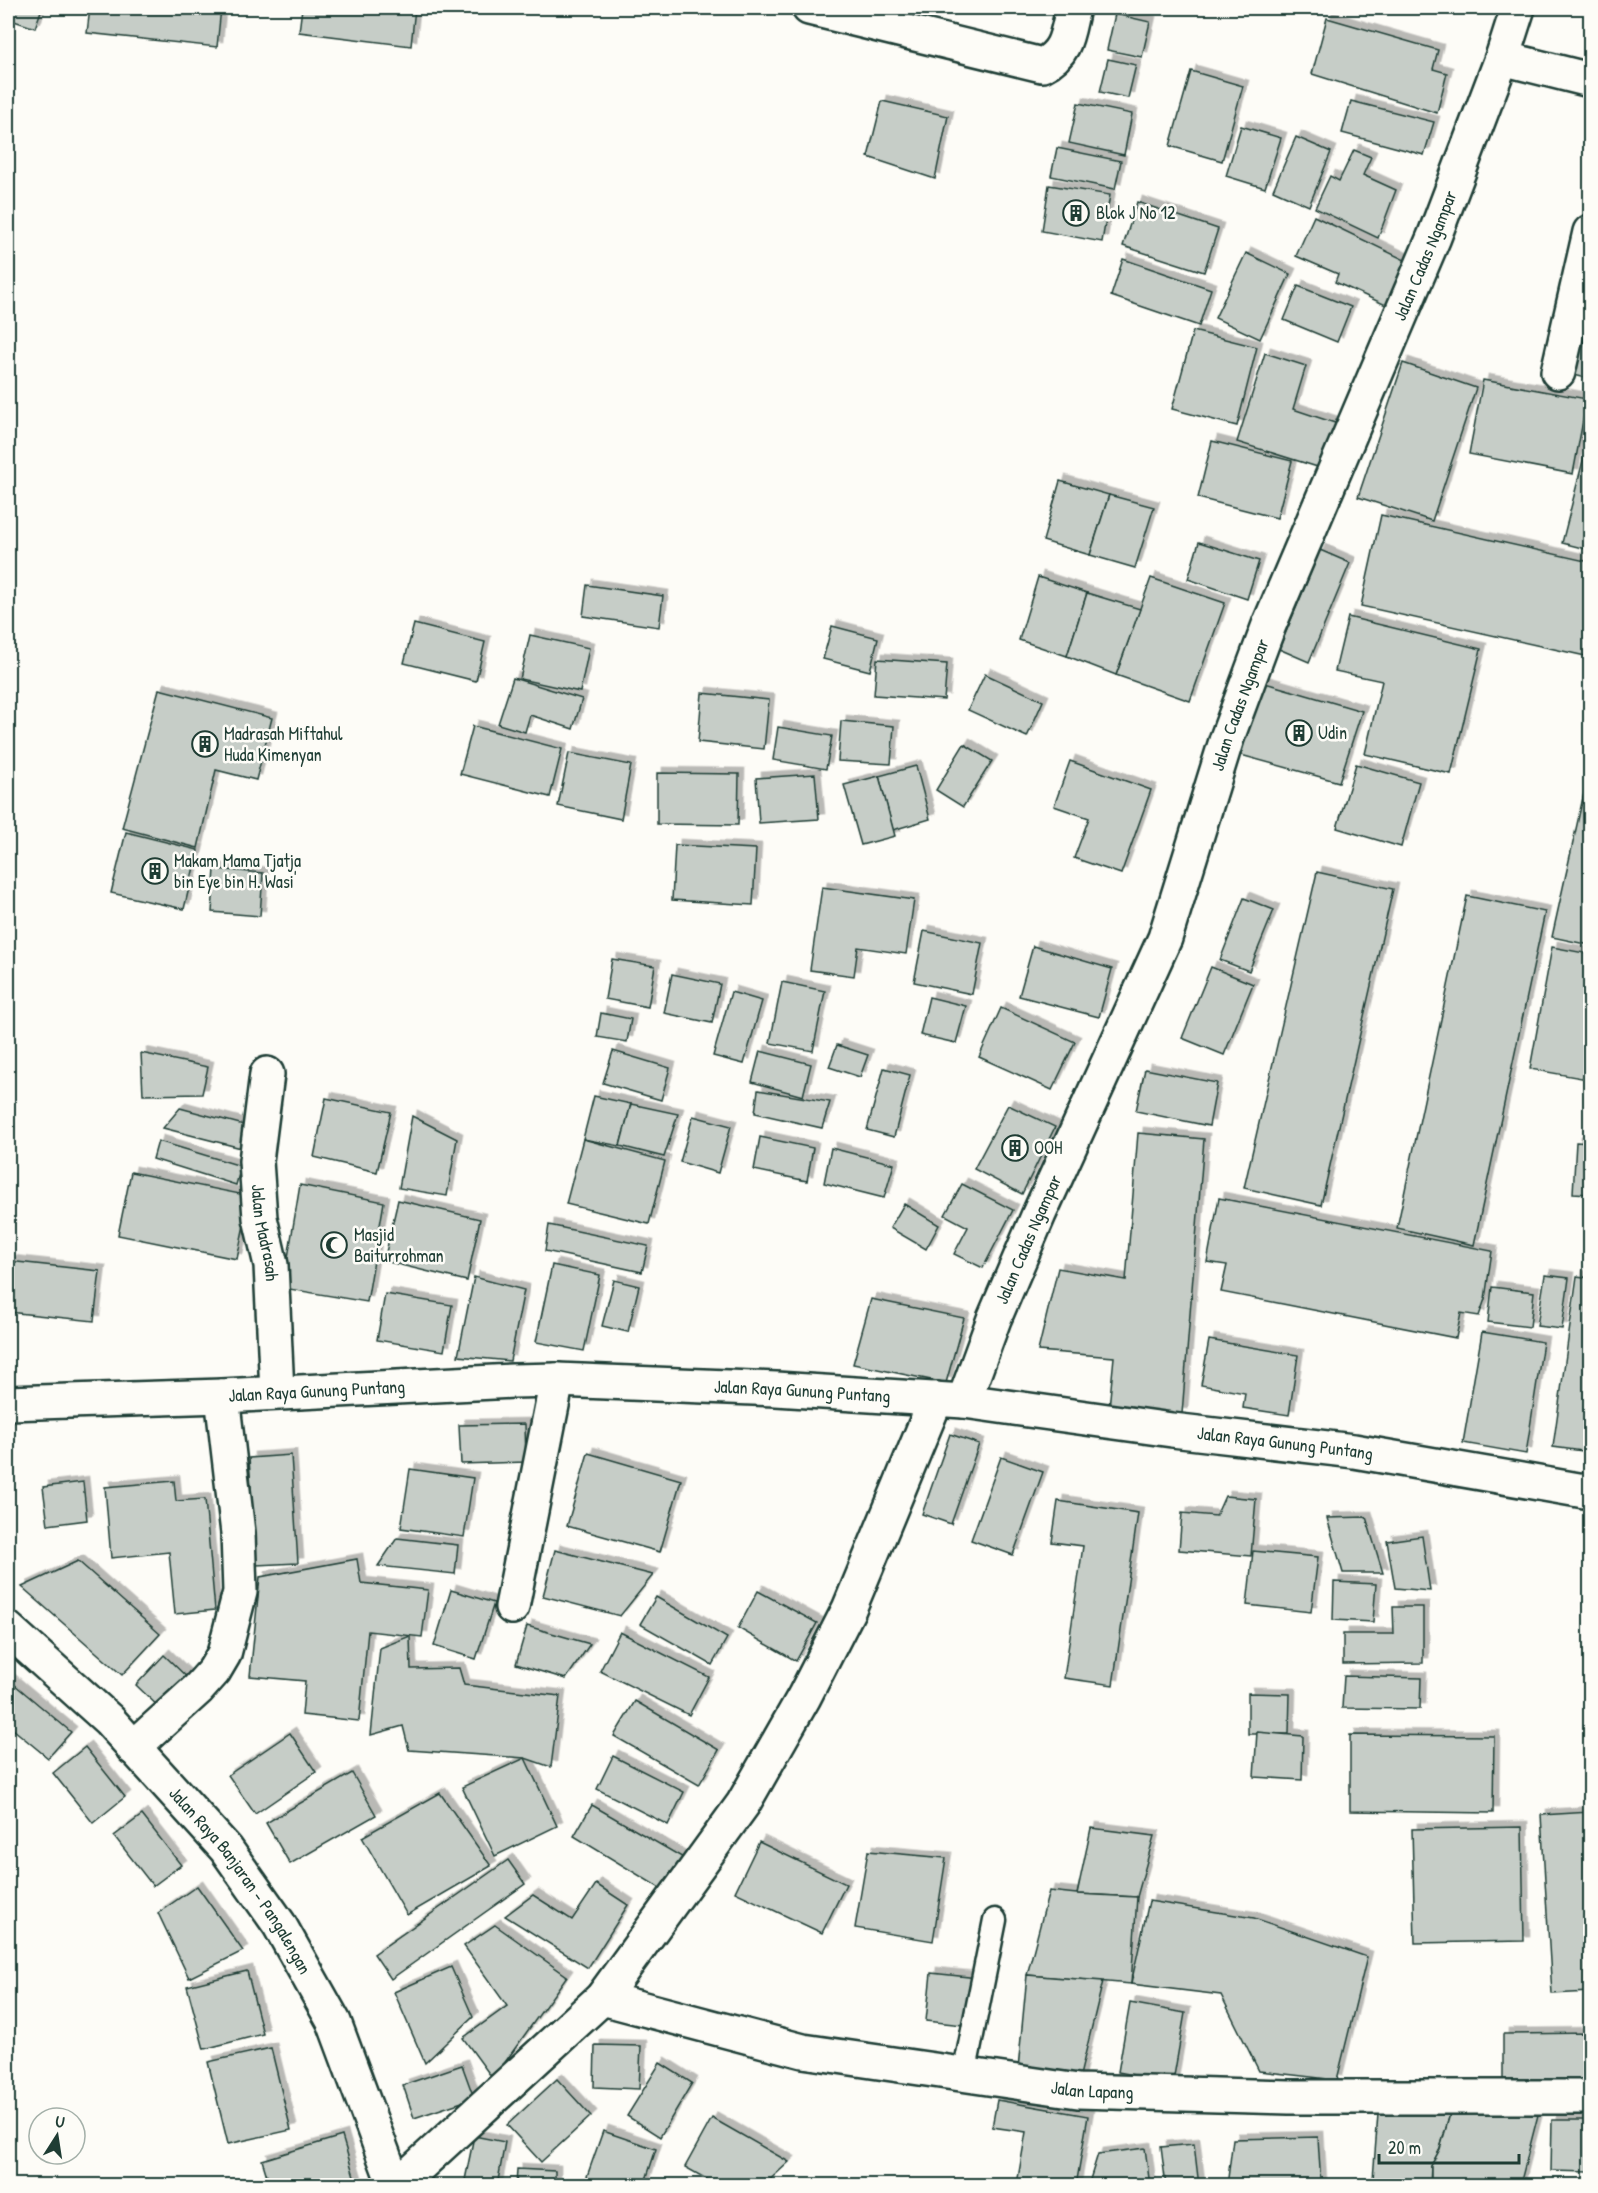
<svg xmlns="http://www.w3.org/2000/svg" width="1598" height="2193" font-family="'Patrick Hand',sans-serif">
<style>
.building{fill:#c6cdc7;stroke:#1f3d34;stroke-width:1.5;filter:url(#shadow)}
.lines{fill:none;stroke-linecap:round;stroke-linejoin:round}
.lane-casing{stroke:#1f3d34;stroke-width:27}
.street-casing{stroke:#1f3d34;stroke-width:38}
.secondary-casing{stroke:#1f3d34;stroke-width:38}
.primary-casing{stroke:#1f3d34;stroke-width:38}
.lane{stroke:#fdfcf7;stroke-width:22}
.street{stroke:#fdfcf7;stroke-width:33}
.secondary{stroke:#fdfcf7;stroke-width:33}
.primary{stroke:#fdfcf7;stroke-width:33}
.labels{text-anchor:middle;stroke-width:5;stroke-linejoin:round;paint-order:stroke}
.poi-label{font-size:18px;fill:#1f3d34;stroke:#fdfcf7;text-anchor:start}
.street-label{font-size:18px;fill:#1f3d34;stroke:#fdfcf7}
</style>
<defs>
<filter id="shadow"><feDropShadow dx="5.5" dy="-5.5" stdDeviation="0" flood-color="#0004"/></filter>
</defs>
<rect width="100%" height="100%" fill="#fdfcf7"/>
<filter id="ink" filterUnits="userSpaceOnUse"><feTurbulence type="fractalNoise" baseFrequency=".0167" numOctaves="2"/><feDisplacementMap in="SourceGraphic" scale="12" xChannelSelector="R" yChannelSelector="G"/><feConvolveMatrix kernelMatrix="1 2 1 2 8 2 1 2 1" color-interpolation-filters="sRGB"/></filter>
<g filter="url(#ink)">
<g class="building">
<polygon points="8,8 42,8 35,28 8,19"/>
<polygon points="90,8 221,8 217,47 87,33"/>
<polygon points="302,8 415,8 411,46 299,32"/>
<polygon points="1115,14 1150,22 1142,57 1107,50"/>
<polygon points="1327,18 1438,50 1433,69 1447,73 1437,113 1312,74"/>
<polygon points="1108,59 1136,65 1128,98 1100,92"/>
<polygon points="1191,71 1243,86 1222,161 1170,146"/>
<polygon points="882,101 948,116 935,179 868,157"/>
<polygon points="1351,101 1434,122 1424,155 1342,133"/>
<polygon points="1078,103 1132,114 1124,155 1069,143"/>
<polygon points="1241,126 1281,138 1265,188 1226,176"/>
<polygon points="1296,137 1331,152 1309,206 1273,190"/>
<polygon points="1057,148 1121,161 1115,189 1051,176"/>
<polygon points="1354,150 1371,157 1363,175 1396,190 1378,238 1315,208 1330,176 1339,181"/>
<polygon points="1049,185 1110,195 1102,242 1042,231"/>
<polygon points="1137,202 1218,229 1204,272 1123,246"/>
<polygon points="1314,216 1407,261 1388,306 1335,282 1338,274 1296,256"/>
<polygon points="1246,253 1290,274 1260,339 1215,318"/>
<polygon points="1123,259 1211,289 1199,326 1111,296"/>
<polygon points="1590,281 1590,379 1566,373"/>
<polygon points="1298,286 1351,307 1337,342 1284,320"/>
<polygon points="1193,331 1257,347 1237,426 1172,409"/>
<polygon points="1265,353 1306,366 1293,409 1338,424 1324,469 1237,442"/>
<polygon points="1403,363 1476,388 1432,521 1358,497"/>
<polygon points="1483,380 1587,399 1573,474 1469,454"/>
<polygon points="1590,433 1590,550 1562,543"/>
<polygon points="1212,441 1292,461 1277,518 1198,498"/>
<polygon points="1060,481 1109,495 1090,555 1043,541"/>
<polygon points="1109,495 1154,507 1135,568 1090,555"/>
<polygon points="1381,515 1590,562 1590,657 1361,606"/>
<polygon points="1199,542 1259,561 1247,599 1188,579"/>
<polygon points="1320,550 1350,563 1309,662 1279,649"/>
<polygon points="1038,577 1087,593 1067,656 1019,640"/>
<polygon points="1151,578 1225,603 1190,701 1116,675"/>
<polygon points="587,585 663,596 659,627 583,616"/>
<polygon points="1087,593 1140,609 1116,675 1067,656"/>
<polygon points="1348,617 1481,649 1451,774 1365,754 1382,681 1335,671"/>
<polygon points="414,624 485,642 476,681 404,663"/>
<polygon points="832,626 878,638 870,671 823,659"/>
<polygon points="530,635 589,648 580,692 520,679"/>
<polygon points="877,659 947,664 944,700 874,695"/>
<polygon points="985,674 1043,701 1027,737 968,710"/>
<polygon points="513,678 582,699 573,729 530,715 525,732 498,724"/>
<polygon points="1258,681 1362,711 1339,782 1237,754"/>
<polygon points="159,689 272,718 256,780 216,770 198,848 122,828"/>
<polygon points="702,693 769,700 764,749 698,742"/>
<polygon points="841,721 894,726 891,764 838,761"/>
<polygon points="473,726 562,749 550,797 460,774"/>
<polygon points="778,727 832,736 826,769 773,760"/>
<polygon points="964,744 992,761 963,807 936,790"/>
<polygon points="569,753 631,765 621,819 558,806"/>
<polygon points="1070,761 1151,790 1121,874 1074,858 1089,818 1054,806"/>
<polygon points="1356,764 1419,782 1401,847 1337,828"/>
<polygon points="916,766 930,819 893,830 879,776"/>
<polygon points="1590,766 1590,945 1552,937"/>
<polygon points="657,773 739,774 738,825 657,824"/>
<polygon points="815,774 819,819 759,823 756,778"/>
<polygon points="879,776 895,836 861,845 844,785"/>
<polygon points="126,832 198,850 184,909 111,893"/>
<polygon points="675,845 756,849 753,905 672,900"/>
<polygon points="215,869 263,873 260,916 212,912"/>
<polygon points="1317,872 1393,889 1321,1205 1244,1188"/>
<polygon points="822,887 914,900 906,954 858,947 854,976 810,970"/>
<polygon points="1467,896 1545,912 1474,1245 1397,1228"/>
<polygon points="1244,898 1274,910 1249,971 1220,960"/>
<polygon points="924,931 982,943 972,994 914,982"/>
<polygon points="1033,946 1112,969 1099,1017 1019,996"/>
<polygon points="1552,947 1590,954 1590,1062 1587,1079 1530,1069"/>
<polygon points="612,959 655,966 648,1007 605,999"/>
<polygon points="1211,967 1253,984 1224,1055 1182,1038"/>
<polygon points="672,974 720,984 712,1023 664,1013"/>
<polygon points="782,982 825,991 813,1051 770,1043"/>
<polygon points="731,992 762,1001 744,1064 713,1056"/>
<polygon points="929,997 966,1006 956,1043 920,1035"/>
<polygon points="1001,1008 1075,1042 1052,1090 979,1057"/>
<polygon points="601,1013 631,1019 627,1042 597,1037"/>
<polygon points="837,1045 868,1055 860,1077 829,1067"/>
<polygon points="613,1051 670,1068 661,1100 603,1083"/>
<polygon points="760,1051 811,1064 803,1096 752,1082"/>
<polygon points="141,1053 208,1067 202,1094 143,1095"/>
<polygon points="884,1068 910,1075 894,1137 867,1130"/>
<polygon points="1145,1069 1217,1083 1209,1126 1136,1111"/>
<polygon points="758,1090 830,1102 822,1128 755,1113"/>
<polygon points="594,1096 631,1104 620,1146 583,1139"/>
<polygon points="326,1098 391,1112 377,1172 314,1157"/>
<polygon points="631,1104 678,1114 664,1157 620,1146"/>
<polygon points="1008,1105 1055,1127 1022,1194 974,1169"/>
<polygon points="180,1108 259,1129 253,1151 163,1128"/>
<polygon points="412,1116 457,1139 447,1196 399,1188"/>
<polygon points="693,1116 731,1126 718,1173 680,1162"/>
<polygon points="1138,1133 1204,1139 1182,1414 1109,1408 1114,1357 1038,1351 1058,1268 1126,1280"/>
<polygon points="760,1137 813,1148 807,1181 754,1170"/>
<polygon points="583,1139 665,1161 649,1224 566,1204"/>
<polygon points="158,1141 241,1166 236,1185 153,1159"/>
<polygon points="1576,1142 1590,1143 1590,1194 1573,1193"/>
<polygon points="831,1148 894,1164 884,1198 824,1183"/>
<polygon points="131,1172 250,1196 237,1259 118,1235"/>
<polygon points="962,1184 1013,1210 983,1268 954,1254 968,1227 945,1215"/>
<polygon points="300,1185 384,1202 367,1302 283,1288"/>
<polygon points="1219,1198 1492,1251 1485,1299 1479,1316 1461,1313 1456,1338 1221,1292 1227,1265 1207,1262"/>
<polygon points="398,1200 480,1219 467,1281 384,1261"/>
<polygon points="904,1204 939,1225 926,1249 890,1228"/>
<polygon points="549,1225 648,1246 642,1272 545,1251"/>
<polygon points="8,1261 100,1271 94,1321 8,1312"/>
<polygon points="552,1265 600,1275 584,1351 536,1342"/>
<polygon points="1545,1275 1569,1278 1562,1329 1537,1326"/>
<polygon points="1577,1276 1590,1278 1590,1452 1553,1447"/>
<polygon points="474,1277 524,1290 510,1361 458,1356"/>
<polygon points="614,1280 639,1286 628,1332 602,1326"/>
<polygon points="1492,1287 1534,1292 1530,1327 1488,1322"/>
<polygon points="385,1294 452,1305 444,1351 377,1340"/>
<polygon points="871,1299 964,1318 946,1383 853,1364"/>
<polygon points="1482,1332 1543,1342 1526,1454 1463,1443"/>
<polygon points="1209,1340 1298,1355 1289,1415 1243,1408 1245,1393 1201,1385"/>
<polygon points="525,1424 526,1462 461,1464 459,1425"/>
<polygon points="950,1434 979,1444 951,1524 922,1514"/>
<polygon points="588,1453 681,1480 660,1552 567,1526"/>
<polygon points="291,1455 298,1563 256,1565 249,1458"/>
<polygon points="1001,1457 1043,1472 1013,1555 971,1540"/>
<polygon points="410,1469 473,1478 464,1537 401,1528"/>
<polygon points="174,1481 176,1501 205,1499 215,1610 175,1614 169,1552 111,1558 105,1487"/>
<polygon points="83,1482 87,1520 48,1525 43,1487"/>
<polygon points="1225,1496 1256,1499 1251,1556 1179,1550 1182,1513 1216,1516"/>
<polygon points="1058,1501 1138,1513 1113,1685 1064,1678 1083,1546 1052,1542"/>
<polygon points="1366,1517 1383,1573 1343,1573 1327,1518"/>
<polygon points="1422,1536 1430,1591 1395,1588 1387,1541"/>
<polygon points="397,1538 458,1545 455,1574 378,1566"/>
<polygon points="555,1550 653,1575 620,1616 543,1596"/>
<polygon points="1253,1551 1318,1557 1311,1612 1247,1605"/>
<polygon points="357,1559 361,1583 428,1590 422,1637 368,1631 359,1721 302,1715 305,1681 250,1676 260,1577"/>
<polygon points="78,1561 160,1634 122,1675 22,1587"/>
<polygon points="1334,1582 1376,1584 1373,1622 1333,1620"/>
<polygon points="451,1590 494,1603 476,1659 434,1646"/>
<polygon points="758,1591 817,1623 796,1661 738,1628"/>
<polygon points="656,1597 727,1638 712,1665 640,1624"/>
<polygon points="1393,1607 1423,1607 1423,1663 1343,1664 1343,1634 1394,1634"/>
<polygon points="527,1626 590,1644 566,1679 516,1664"/>
<polygon points="620,1632 709,1677 689,1715 600,1671"/>
<polygon points="410,1636 411,1669 459,1668 464,1685 560,1696 551,1767 525,1758 409,1750 403,1726 371,1735 380,1648"/>
<polygon points="164,1655 194,1684 166,1714 136,1685"/>
<polygon points="1344,1676 1421,1678 1420,1709 1342,1708"/>
<polygon points="8,1679 71,1732 48,1758 8,1725"/>
<polygon points="1248,1693 1290,1694 1289,1734 1248,1734"/>
<polygon points="635,1701 719,1750 699,1785 614,1736"/>
<polygon points="1257,1732 1303,1736 1302,1780 1254,1777"/>
<polygon points="290,1733 316,1772 255,1814 228,1775"/>
<polygon points="1350,1735 1494,1736 1493,1813 1350,1811"/>
<polygon points="85,1747 125,1797 93,1823 53,1773"/>
<polygon points="613,1756 684,1792 668,1825 597,1789"/>
<polygon points="525,1758 557,1826 495,1856 462,1787"/>
<polygon points="352,1773 376,1815 290,1864 266,1823"/>
<polygon points="440,1793 491,1866 407,1915 362,1837"/>
<polygon points="592,1805 687,1860 668,1893 574,1836"/>
<polygon points="1590,1812 1590,1992 1552,1994 1541,1815"/>
<polygon points="142,1815 181,1865 153,1886 114,1836"/>
<polygon points="1522,1827 1524,1941 1415,1943 1412,1829"/>
<polygon points="1091,1828 1154,1836 1137,1897 1077,1894"/>
<polygon points="759,1842 846,1884 822,1933 735,1892"/>
<polygon points="868,1851 946,1858 933,1941 855,1928"/>
<polygon points="508,1860 525,1884 391,1979 374,1954"/>
<polygon points="596,1884 628,1905 588,1968 505,1916 533,1895 572,1920"/>
<polygon points="197,1886 243,1951 189,1978 158,1913"/>
<polygon points="1049,1891 1077,1894 1137,1897 1131,1984 1027,1975"/>
<polygon points="1149,1901 1254,1918 1367,1957 1337,2080 1259,2071 1221,1995 1131,1984"/>
<polygon points="495,1925 567,1976 493,2079 463,2038 507,2006 464,1946"/>
<polygon points="451,1967 473,2017 425,2063 394,1992"/>
<polygon points="247,1971 263,2034 204,2049 187,1986"/>
<polygon points="931,1973 978,1978 972,2026 926,2021"/>
<polygon points="1027,1975 1103,1981 1079,2080 1018,2069"/>
<polygon points="1130,2003 1185,2013 1173,2082 1118,2072"/>
<polygon points="1590,2033 1590,2083 1503,2087 1503,2034"/>
<polygon points="595,2045 641,2046 639,2089 594,2087"/>
<polygon points="271,2048 291,2130 228,2144 208,2062"/>
<polygon points="660,2063 692,2083 660,2137 627,2116"/>
<polygon points="462,2065 474,2098 414,2118 403,2085"/>
<polygon points="557,2079 591,2116 541,2162 507,2125"/>
<polygon points="997,2100 1088,2116 1076,2186 1017,2184 1026,2132 992,2127"/>
<polygon points="1378,2114 1450,2114 1440,2149 1431,2166 1430,2186 1377,2186 1373,2179"/>
<polygon points="1450,2114 1538,2115 1520,2185 1487,2181 1486,2186 1431,2186 1431,2166 1440,2149"/>
<polygon points="712,2118 789,2162 763,2186 719,2186 685,2167"/>
<polygon points="1552,2120 1590,2120 1590,2172 1551,2171"/>
<polygon points="603,2131 656,2149 644,2186 597,2186 585,2182"/>
<polygon points="342,2136 357,2186 270,2186 262,2160"/>
<polygon points="474,2136 505,2142 497,2186 465,2180"/>
<polygon points="1318,2137 1321,2186 1227,2186 1233,2139"/>
<polygon points="1194,2144 1199,2186 1166,2186 1161,2147"/>
<polygon points="1145,2148 1150,2186 1088,2186 1098,2154"/>
<polygon points="517,2169 555,2171 555,2186 516,2186"/>
</g>
<g class="lines">
<g class="lane-casing">
<polyline id="lane" points="964,2075 995,1920"/>
</g>
<g class="street-casing">
<g id="street">
<path d="M809 8 1042 65C1067 53 1067 33 1073 8"/>
<polyline points="1502,58 1590,80"/>
<polyline points="1558,372 1590,232"/>
<path id="s1" d="M267 1074 256 1161 260 1218 271 1265 277 1392"/>
<path id="s2" d="M964 1401 994 1319 1039 1214 1165 938 1227 738 1269 625 1434 237 1502 58 1518 8"/>
<polyline points="512,1607 557,1380"/>
<polyline points="133,1748 198,1689 214,1671 224,1654 240,1592 238,1533 222,1396"/>
<path id="s3" d="M602 1998 803 2051 1078 2091 1289 2097H1590"/>
<polyline points="397,2186 602,1998 743,1804 804,1697 849,1609 936,1399"/>
</g>
</g>
<g class="secondary-casing">
<g id="secondary">
<path id="s4" d="M8 1403 222 1396 513 1381 557 1380 776 1389 964 1401 1172 1430 1354 1451 1590 1492"/>
</g>
</g>
<g class="primary-casing">
<g id="primary">
<path id="s5" d="M8 1629 109 1720 226 1849 279 1924 334 2022 395 2186"/>
</g>
</g>
<use href="#lane" class="lane"/>
<use href="#street" class="street"/>
<use href="#secondary" class="secondary"/>
<use href="#primary" class="primary"/>
</g>
</g>
<defs>
<g id="building-ring" transform="scale(1.35)"><circle r="9.5" fill="#fdfcf7" stroke="#1f3d34" stroke-width="1.5"/><path d="M-4-6H4V6H1V3H-1V6H-4ZM-2.5-4.3h1.7v1.8h-1.7ZM.8-4.3h1.7v1.8H.8ZM-2.5-1h1.7V.8h-1.7ZM.8-1h1.7V.8H.8Z" fill="#1f3d34"/></g>
<g id="mosque-ring" transform="scale(1.35)"><circle r="9.5" fill="#fdfcf7" stroke="#1f3d34" stroke-width="1.5"/><path d="M3.5-4.9A6 6 0 1 0 3.5 4.9A5 5 0 1 1 3.5-4.9Z" fill="#1f3d34"/></g>
</defs>
<g fill-rule="evenodd">
<use href="#building-ring" x="1076" y="213"/>
<use href="#building-ring" x="1299" y="733"/>
<use href="#building-ring" x="205" y="744"/>
<use href="#building-ring" x="155" y="871"/>
<use href="#building-ring" x="1015" y="1148"/>
<use href="#mosque-ring" x="334" y="1245"/>
</g>
<g class="labels">
<g class="poi-label">
<text x="1096" y="219">Blok J No 12</text>
<text x="1318" y="739">Udin</text>
<text x="224" y="740">Madrasah Miftahul<tspan x="224" dy="21">Huda Kimenyan</tspan></text>
<text x="174" y="867">Makam Mama Tjatja<tspan x="174" dy="21">bin Eye bin H. Wasi'</tspan></text>
<text x="1034" y="1154">OOH</text>
<text x="354" y="1241">Masjid<tspan x="354" dy="21">Baiturrohman</tspan></text>
</g>
<g class="street-label">
<text dy="6" stroke="none"><textPath href="#s2" startOffset="1236">Jalan Cadas Ngampar</textPath></text>
<text dy="6" stroke="none"><textPath href="#s2" startOffset="750">Jalan Cadas Ngampar</textPath></text>
<text dy="6" stroke="none"><textPath href="#s1" startOffset="160">Jalan Madrasah</textPath></text>
<text dy="6" stroke="none"><textPath href="#s2" startOffset="174">Jalan Cadas Ngampar</textPath></text>
<text dy="6" stroke="none"><textPath href="#s4" startOffset="309">Jalan Raya Gunung Puntang</textPath></text>
<text dy="6" stroke="none"><textPath href="#s4" startOffset="795">Jalan Raya Gunung Puntang</textPath></text>
<text dy="6" stroke="none"><textPath href="#s4" startOffset="1281">Jalan Raya Gunung Puntang</textPath></text>
<text dy="6" stroke="none"><textPath href="#s5" startOffset="344">Jalan Raya Banjaran - Pangalengan</textPath></text>
<text dy="6" stroke="none"><textPath href="#s3" startOffset="500">Jalan Lapang</textPath></text>
</g>
</g>
<rect width="1598" height="2193" fill="none" stroke="#fdfcf7" stroke-width="30"/>
<rect x="15" y="15" width="1568" height="2163" fill="none" stroke="#1f3d34" stroke-width="2" filter="url(#ink)"/>
<g transform="translate(57 2136) rotate(12)"><circle r="28" fill="#fdfcf7" stroke="#a4b0a9" stroke-width="1.5"/>
<path d="M0-4.5L10 22L0 15L-10 22Z" fill="#1f3d34"/>
<text y="-9" font-size="16" font-weight="bold" text-anchor="middle" fill="#1f3d34">U</text>
</g>
<path d="M1379 2154v9h140v-9" fill="none" stroke="#1f3d34" stroke-width="3"/>
<text x="1388" y="2154" font-size="18" fill="#1f3d34" stroke="#fdfcf7" stroke-width="4.5" paint-order="stroke">20 m</text>
</svg>
